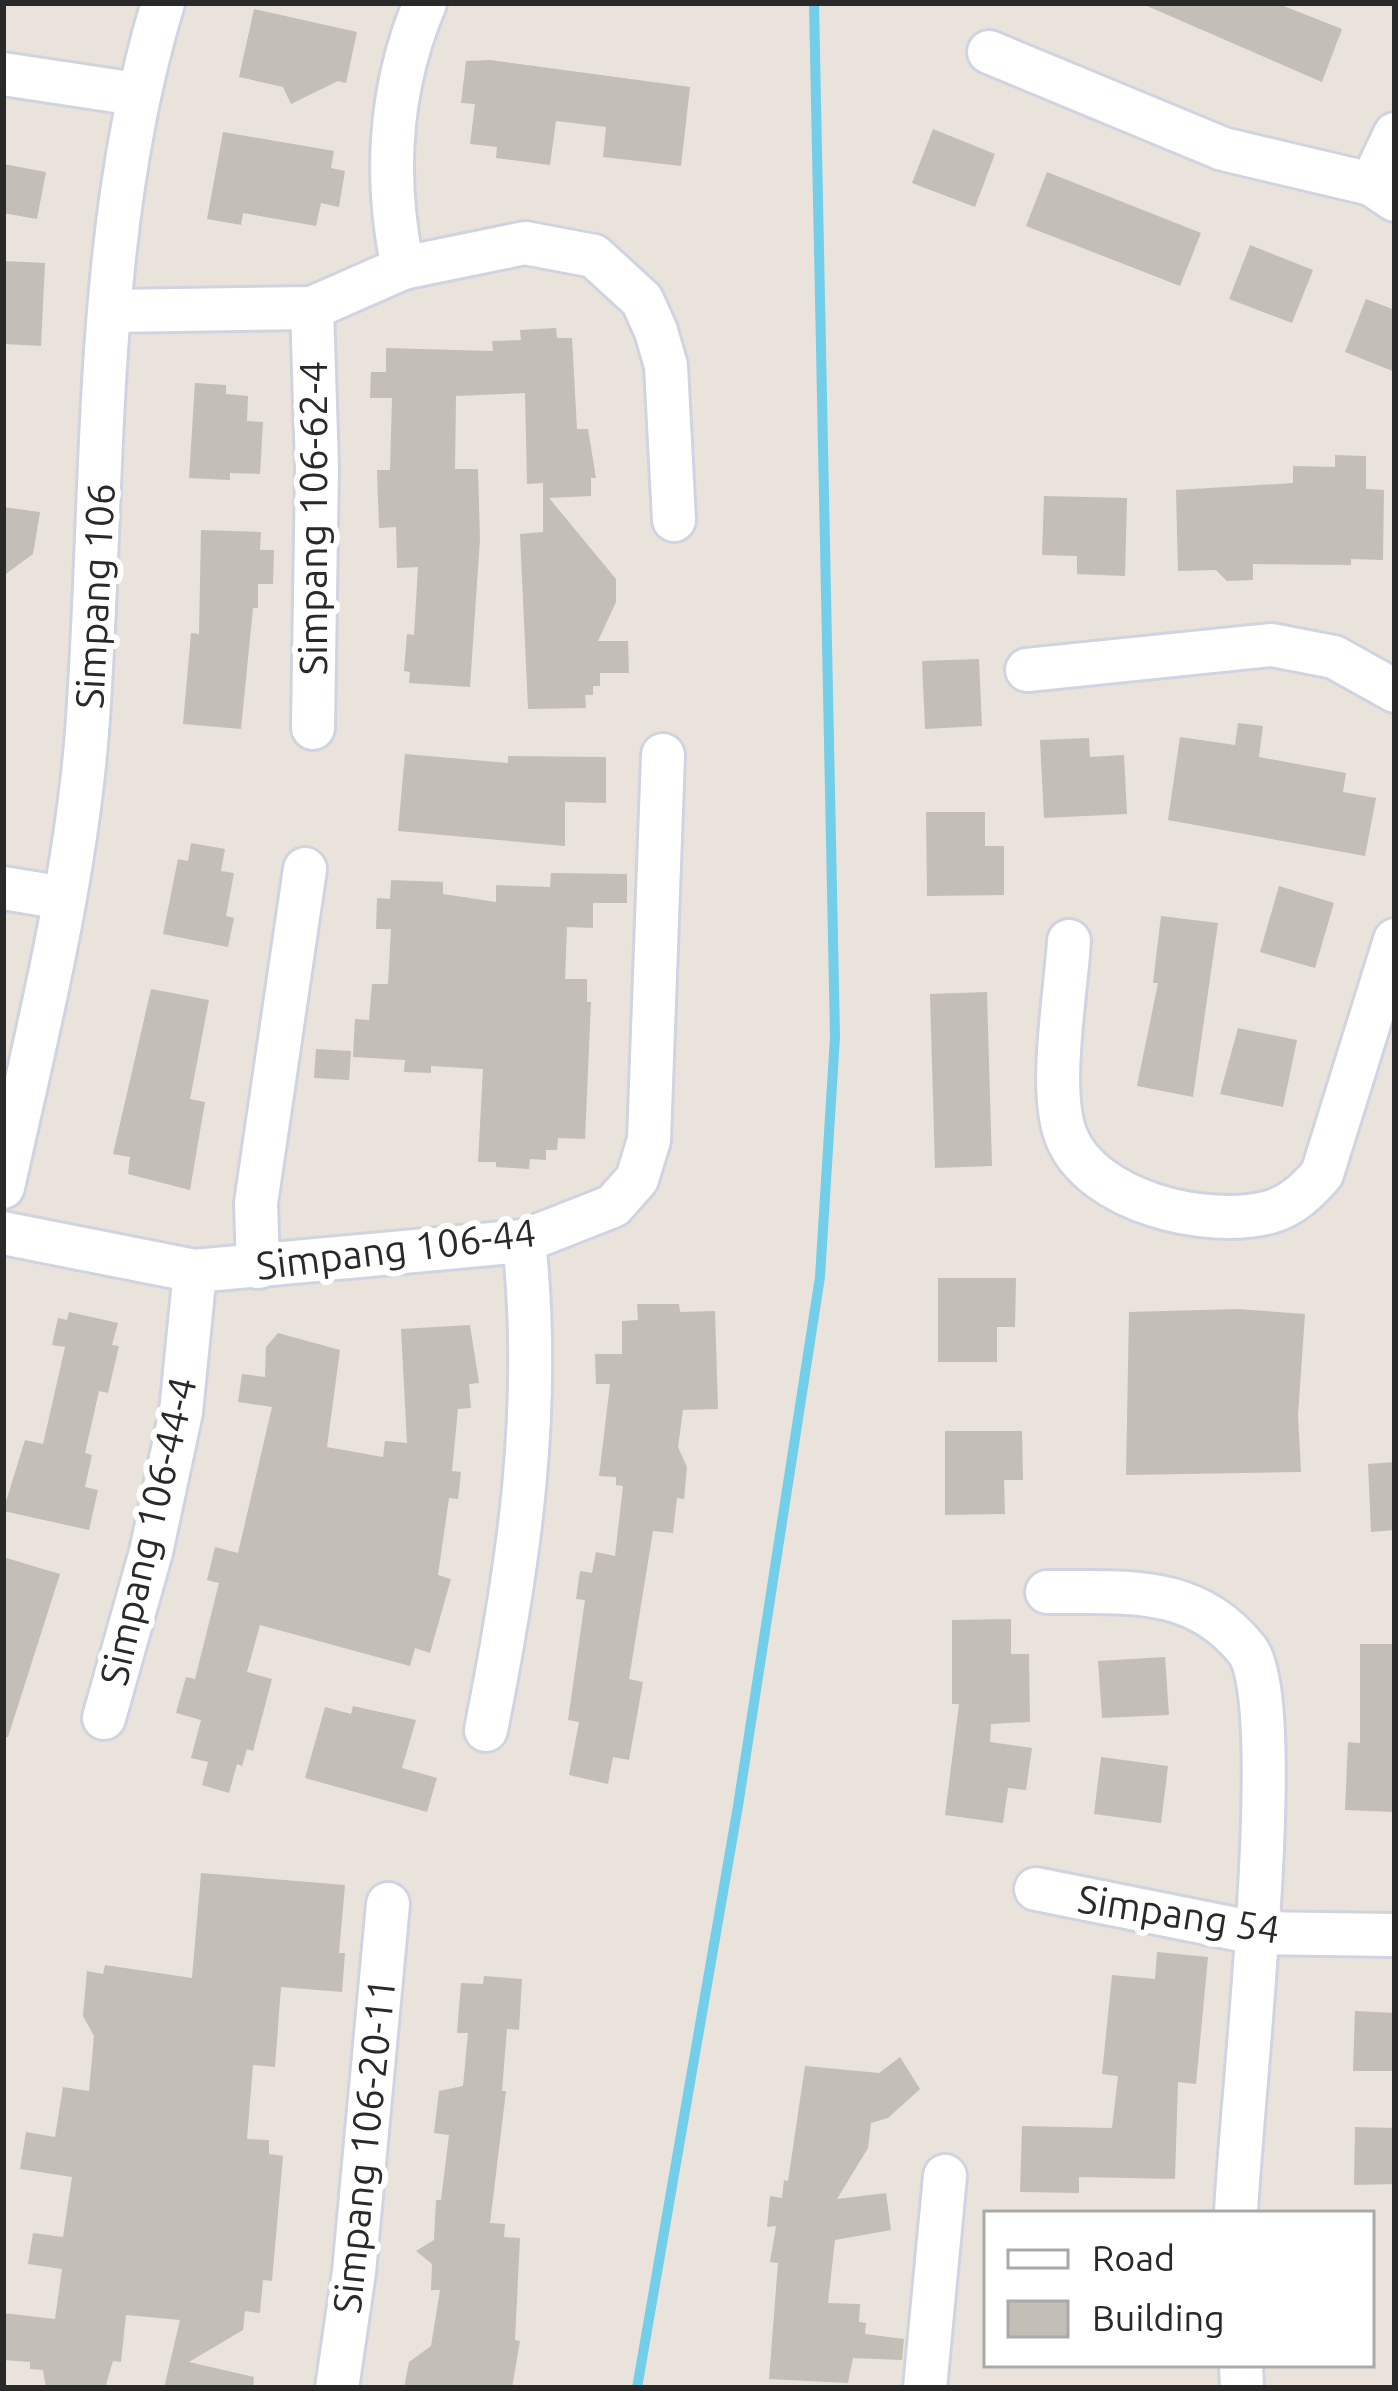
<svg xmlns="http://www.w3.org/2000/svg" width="1398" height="2391" font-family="Ubuntu,sans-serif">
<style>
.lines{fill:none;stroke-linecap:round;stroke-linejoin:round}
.stream{stroke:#72cee9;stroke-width:10}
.building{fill:#c3beb6}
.minor-casing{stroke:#d0d4e1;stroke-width:48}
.minor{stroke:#fff;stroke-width:42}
.labels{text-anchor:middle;stroke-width:12;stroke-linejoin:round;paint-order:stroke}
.street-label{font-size:39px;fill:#292929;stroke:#fff}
</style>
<rect width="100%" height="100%" fill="#eae3db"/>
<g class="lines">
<polyline class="stream" points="637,2388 738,1806 820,1277 835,1037 814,3"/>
</g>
<g class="building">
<polygon points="1140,3 1276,3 1342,29 1322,82"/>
<polygon points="254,9 357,32 346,83 338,81 291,104 283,87 239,77"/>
<polygon points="490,60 690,87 681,166 603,157 606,127 556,121 550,165 496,158 497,147 470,144 475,104 461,103 466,61"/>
<polygon points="933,129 995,154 975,207 912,183"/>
<polygon points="223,132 334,151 331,168 345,171 339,207 321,203 316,226 243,213 241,225 207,219"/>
<polygon points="3,164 46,172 37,219 3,213"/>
<polygon points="1047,172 1201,233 1180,286 1026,226"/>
<polygon points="1250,245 1313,270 1292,323 1229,299"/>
<polygon points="3,261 45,263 41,346 3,344"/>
<polygon points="1366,299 1395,310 1395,372 1345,352"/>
<polygon points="556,328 557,338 572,338 577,429 588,429 596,478 591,478 591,496 549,498 616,579 616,602 598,641 628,641 629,673 600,673 600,686 593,686 593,695 585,695 586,708 528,709 520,534 543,532 543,483 527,484 525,393 456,396 455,469 478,469 480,539 470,687 409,683 410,672 404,671 407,634 414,635 418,567 397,568 396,527 379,528 377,470 390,470 392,398 370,398 371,372 386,372 386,348 493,351 492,341 521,340 520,330"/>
<polygon points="195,383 226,385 226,394 248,396 247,421 263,422 260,474 230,473 230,480 189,478"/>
<polygon points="1335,455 1366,456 1366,489 1384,490 1383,560 1351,559 1351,565 1253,564 1253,580 1227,581 1216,570 1178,571 1176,490 1293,483 1293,466 1335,467"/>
<polygon points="1044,496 1127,498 1125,576 1077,574 1077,556 1042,555"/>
<polygon points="3,507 40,512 33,554 3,576"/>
<polygon points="201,530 261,532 260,550 274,550 273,584 258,584 258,608 253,608 241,729 183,724 191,633 199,634"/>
<polygon points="979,659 982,726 925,729 922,661"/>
<polygon points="1238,723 1263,726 1259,757 1346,773 1343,792 1376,798 1365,856 1168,820 1180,737 1235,745"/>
<polygon points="1089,738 1090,757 1124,755 1127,814 1044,818 1040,740"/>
<polygon points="405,754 508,763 508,756 606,757 606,803 565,802 565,846 398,831"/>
<polygon points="926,812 985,812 985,846 1004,846 1004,895 927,896"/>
<polygon points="191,843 225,849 221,871 234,873 226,916 234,918 228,947 163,934 178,859 188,861"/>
<polygon points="551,873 627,874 627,903 593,903 593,928 567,927 565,979 587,979 587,1002 591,1002 585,1139 558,1138 557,1150 546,1150 546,1160 530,1159 529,1169 496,1167 496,1162 478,1162 483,1069 431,1066 431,1073 404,1072 405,1060 353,1057 355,1019 369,1020 372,984 388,984 391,929 376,929 377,898 390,899 391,880 443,882 443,894 496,902 496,885 550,887"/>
<polygon points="1279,886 1334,903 1315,968 1260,952"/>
<polygon points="1161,916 1218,923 1193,1097 1137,1086 1158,983 1153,983"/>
<polygon points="151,989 209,1000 190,1099 205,1102 190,1190 128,1174 130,1157 113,1154"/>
<polygon points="987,992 992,1166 935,1168 930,994"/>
<polygon points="1238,1028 1297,1040 1283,1107 1220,1094"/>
<polygon points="316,1049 351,1051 349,1080 314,1078"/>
<polygon points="938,1278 1016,1278 1015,1327 997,1327 997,1362 938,1362"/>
<polygon points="637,1304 679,1304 680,1312 715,1311 718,1409 683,1410 678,1447 687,1467 684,1499 677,1498 673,1533 653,1531 629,1679 643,1682 629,1760 613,1757 608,1784 569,1775 579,1722 568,1720 585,1600 576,1599 580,1571 592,1573 596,1552 615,1556 623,1486 616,1485 616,1477 599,1476 610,1384 596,1384 595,1354 622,1354 622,1321 638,1320"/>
<polygon points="1238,1309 1305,1314 1298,1415 1301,1472 1126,1475 1129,1312"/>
<polygon points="69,1312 118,1323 112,1345 119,1346 108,1393 99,1391 85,1453 92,1455 85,1487 98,1490 89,1530 3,1511 25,1440 43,1444 65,1347 52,1345 58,1318 67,1320"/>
<polygon points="470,1325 479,1383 469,1384 471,1408 458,1409 452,1471 461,1472 458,1499 449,1498 438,1575 451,1579 430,1653 415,1648 410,1666 260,1625 247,1672 272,1679 253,1751 247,1749 242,1766 237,1764 229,1793 202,1785 208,1762 191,1758 201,1720 176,1713 186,1677 195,1679 219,1583 207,1580 215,1547 238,1553 272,1407 238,1402 242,1374 265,1377 266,1347 278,1333 340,1350 327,1447 383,1457 385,1441 407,1443 401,1329"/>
<polygon points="945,1431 1022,1431 1023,1480 1004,1480 1005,1514 945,1515"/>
<polygon points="1395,1462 1395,1530 1371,1532 1368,1464"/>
<polygon points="3,1557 60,1574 8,1737 3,1737"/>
<polygon points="1011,1619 1011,1654 1029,1654 1030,1722 991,1724 990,1742 1032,1748 1026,1790 1008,1788 1003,1823 945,1815 959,1704 952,1704 952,1620"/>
<polygon points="1360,1644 1395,1644 1395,1812 1345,1810 1348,1742 1360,1743"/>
<polygon points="1165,1657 1169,1715 1102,1718 1098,1661"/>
<polygon points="353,1706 416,1720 402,1768 437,1778 427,1812 305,1778 325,1707 351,1714"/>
<polygon points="1101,1757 1168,1766 1161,1823 1094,1814"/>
<polygon points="201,1873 345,1885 339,1953 345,1953 342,1992 281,1987 275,2067 253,2065 247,2139 269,2140 269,2154 283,2156 272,2281 263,2280 260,2313 245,2311 243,2330 189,2362 254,2377 253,2388 164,2388 180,2320 126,2315 121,2362 113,2361 105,2388 46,2388 43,2370 30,2369 30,2362 3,2360 3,2313 55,2319 62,2269 28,2264 33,2233 63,2237 72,2177 20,2169 26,2132 55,2137 63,2087 89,2091 94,2036 83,2016 87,1971 103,1974 105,1965 192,1978"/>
<polygon points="1157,1952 1208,1957 1196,2084 1178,2082 1175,2179 1079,2177 1079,2193 1020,2192 1022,2126 1112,2128 1118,2076 1102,2074 1112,1975 1155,1979"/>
<polygon points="484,1976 522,1979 519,2030 507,2029 502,2091 506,2091 490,2223 505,2224 504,2237 520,2238 515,2340 520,2341 512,2388 404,2388 409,2362 431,2346 440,2290 431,2290 432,2264 416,2251 434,2240 436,2200 441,2200 449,2135 434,2133 439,2091 463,2086 468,2033 457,2033 461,1983 483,1984"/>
<polygon points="1355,2011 1395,2013 1395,2071 1353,2071"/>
<polygon points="900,2057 920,2089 888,2118 871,2123 868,2148 837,2199 886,2193 891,2230 835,2240 828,2303 860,2304 859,2322 866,2323 865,2334 904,2339 902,2360 853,2358 848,2383 769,2379 778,2263 770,2262 776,2226 767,2227 770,2196 782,2198 784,2180 788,2181 805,2066 879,2073"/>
<polygon points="1355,2127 1395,2128 1395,2184 1354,2185"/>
</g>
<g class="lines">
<g class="minor-casing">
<g id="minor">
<polyline points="989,52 1223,149 1371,184 1395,200"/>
<polyline points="3,74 136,94"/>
<polyline points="1371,184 1395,134"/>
<path d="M403 268C384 179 389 88 425 3"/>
<polyline points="312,308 317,467 313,728"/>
<polyline points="112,311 312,308 403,268 525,243 594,256 642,300 656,331 666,366 674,520"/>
<polyline points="1027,670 1272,645 1334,657 1395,691"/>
<polyline points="3,888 64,898"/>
<path d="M1069 941C1066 993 1048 1090 1066 1136 1092 1202 1207 1229 1270 1212 1292 1206 1308 1190 1322 1174L1395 940"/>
<path d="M3 1187C36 1037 75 885 87 732 105 491 92 236 163 3"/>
<polyline points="3,1233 195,1271 524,1241 613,1206 637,1179 649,1140 663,755"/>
<polyline points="258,1267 256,1203 305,869"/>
<path d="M1047 1592C1124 1593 1194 1583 1247 1650 1289 1702 1239 2123 1236 2214"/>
<polyline points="104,1718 151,1552 181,1412 195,1271"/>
<path d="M486 1730C519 1565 542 1409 524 1241"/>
<polyline points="1036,1889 1256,1933 1395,1935"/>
<polyline points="1241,2364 1242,2388"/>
<polyline points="337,2388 354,2272 388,1904"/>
<polyline points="925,2388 945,2176"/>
</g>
</g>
<use href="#minor" class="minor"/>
</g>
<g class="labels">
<g class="street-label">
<text transform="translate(313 518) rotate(-90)" y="14">Simpang 106-62-4</text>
<text transform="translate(95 596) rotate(-87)" y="14">Simpang 106</text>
<text transform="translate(396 1249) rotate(-7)" y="14">Simpang 106-44</text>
<text transform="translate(148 1531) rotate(-77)" y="14">Simpang 106-44-4</text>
<text transform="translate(1179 1914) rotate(9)" y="14">Simpang 54</text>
<text transform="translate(364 2146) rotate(-84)" y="14">Simpang 106-20-11</text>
</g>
</g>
<rect width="1398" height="2391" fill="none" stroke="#292929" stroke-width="12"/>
<rect x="984" y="2211" width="390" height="156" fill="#ffffff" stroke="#a9a9a9" stroke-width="3"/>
<rect x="1008" y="2250" width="60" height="18" fill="#ffffff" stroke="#a9a9a9" stroke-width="3"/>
<text x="1092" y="2271" font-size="36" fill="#292929">Road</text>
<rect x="1008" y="2301" width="60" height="36" fill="#c3beb6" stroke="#a9a9a9" stroke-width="3"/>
<text x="1092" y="2331" font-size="36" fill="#292929">Building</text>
</svg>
